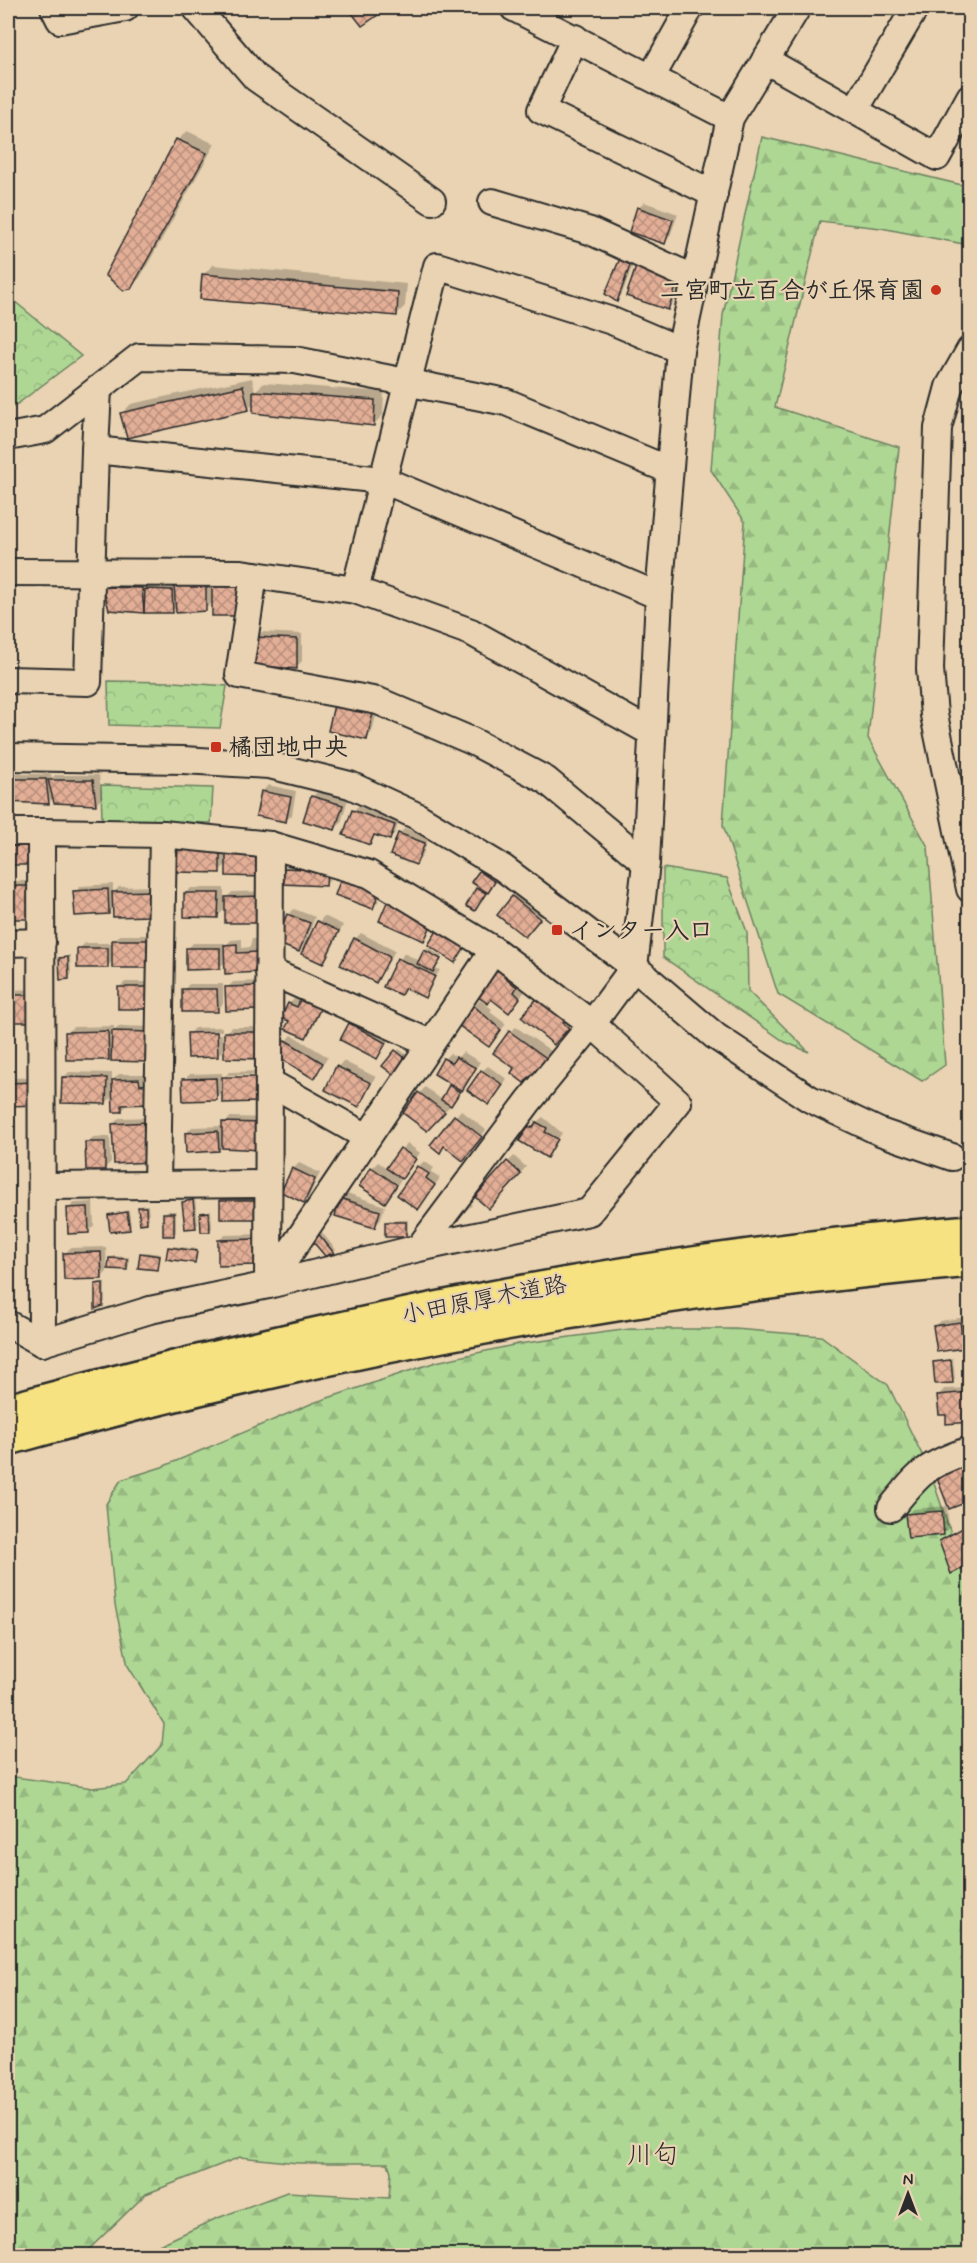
<svg xmlns="http://www.w3.org/2000/svg" width="977" height="2263" font-family="Mynerve,'Klee One',sans-serif">
<style>
.forest{fill:url(#forest-firs);stroke:#6c8160;stroke-width:1.5}
.park{fill:url(#park-crowns);stroke:#6c8160;stroke-width:1.5}
.shadow{fill:#0003}
.building{fill:url(#building-cross-hatch);stroke:#2b2b2b;stroke-width:1.5}
.lines{fill:none;stroke-linecap:round;stroke-linejoin:round}
.minor-casing{stroke:#2b2b2b;stroke-width:30}
.highway-casing{stroke:#2b2b2b;stroke-width:38}
.minor{stroke:#e9d3b2;stroke-width:26}
.highway{stroke:#f6e281;stroke-width:33}
.poi-dot{fill:#c8321e;stroke:#e9d3b2;stroke-width:2}
.labels{text-anchor:middle;stroke-width:4.5;stroke-linejoin:round;paint-order:stroke}
.poi-label{font-size:24px;font-weight:bold;fill:#2b2b2b;stroke:#e9d3b2;text-anchor:start}
.street-label{font-size:24px;fill:#2b2b2b;stroke:#e9d3b2}
.neighbourhood-label{font-size:26px;fill:#2b2b2b;stroke:#e9d3b2}
</style>
<defs>
<pattern id="forest-firs" width="22" height="20" patternUnits="userSpaceOnUse" patternTransform="scale(1.5)"><rect width="22" height="20" fill="#aed794"/><path d="M5 1l3.5 6h-7zM16 11l3.5 6h-7z" fill="#96b980"/></pattern>
<pattern id="park-crowns" width="20" height="18" patternUnits="userSpaceOnUse" patternTransform="scale(1.5)"><rect width="20" height="18" fill="#aed794"/><path d="M2 6a3 3 0 1 1 6 0M12 15a3 3 0 1 1 6 0" fill="none" stroke="#96b980"/></pattern>
<pattern id="building-cross-hatch" width="8" height="8" patternUnits="userSpaceOnUse" patternTransform="scale(1.5)"><rect width="8" height="8" fill="#e3ae96"/><path d="M0 0l8 8M0 8l8-8" fill="none" stroke="#b88e7b"/></pattern>
</defs>
<rect width="100%" height="100%" fill="#e9d3b2"/>
<filter id="ink" filterUnits="userSpaceOnUse"><feTurbulence type="fractalNoise" baseFrequency=".0167" numOctaves="2"/><feDisplacementMap in="SourceGraphic" scale="12" xChannelSelector="R" yChannelSelector="G"/><feConvolveMatrix kernelMatrix="1 2 1 2 8 2 1 2 1" color-interpolation-filters="sRGB"/></filter>
<g filter="url(#ink)">
<g class="forest">
<polygon points="762,137 962,185 969,167 969,245 881,228 820,221 775,407 899,447 868,738 928,847 945,1065 922,1081 778,994 723,825 745,522 711,470 723,315"/>
<polygon points="630,1329 735,1329 821,1336 888,1385 929,1469 969,1586 969,2255 147,2255 157,2246 215,2219 287,2192 389,2198 391,2172 388,2163 298,2163 240,2157 146,2194 83,2255 8,2256 8,1776 93,1788 126,1784 162,1745 164,1724 128,1666 115,1605 106,1504 121,1480 162,1467 313,1403 436,1362 518,1344"/>
</g>
<g class="park">
<polygon points="8,296 81,356 8,411"/>
<polygon points="108,681 174,682 227,686 220,728 109,725"/>
<polygon points="101,785 213,788 211,823 102,820"/>
<polygon points="663,868 727,878 747,932 748,991 809,1052 785,1042 663,957"/>
</g>
<g class="shadow">
<polygon points="187,131 215,144 140,278 130,287 178,140"/>
<polygon points="644,202 678,214 670,236 664,242 639,208"/>
<polygon points="637,254 622,294 617,300 607,294"/>
<polygon points="643,262 682,275 673,303 667,309 637,268"/>
<polygon points="213,265 407,284 405,306 396,315 204,274"/>
<polygon points="252,378 255,391 264,383 384,392 383,415 374,424 255,402 248,409 122,413 131,404"/>
<polygon points="211,580 211,589 220,580 214,601 205,609 177,606 172,611 110,608 104,587 110,582 147,582 148,588 152,584"/>
<polygon points="262,632 302,634 302,661 296,667 256,638"/>
<polygon points="378,708 372,732 367,738 330,730"/>
<polygon points="8,774 51,774 52,778 55,775 99,775 102,798 96,804 55,802 54,797 48,803 8,800"/>
<polygon points="268,785 296,791 292,815 286,820 258,815 263,791"/>
<polygon points="318,791 348,799 341,823 335,829 312,797"/>
<polygon points="359,805 400,819 395,833 389,838 376,834 369,843 353,811"/>
<polygon points="405,828 429,837 422,857 416,863 399,834"/>
<polygon points="226,840 228,863 219,871 179,870"/>
<polygon points="290,863 332,865 331,879 325,885 284,869"/>
<polygon points="482,870 497,880 477,907 468,905 480,886 480,872"/>
<polygon points="8,881 35,881 28,917 8,917"/>
<polygon points="386,881 378,902 372,908 336,894"/>
<polygon points="113,884 113,893 119,887 156,886 156,908 114,907 108,912 75,892 81,886"/>
<polygon points="191,888 224,888 224,900 232,892 272,891 227,907 218,916 186,893"/>
<polygon points="519,891 544,912 530,930 513,897"/>
<polygon points="294,909 315,917 305,944 299,950 288,915"/>
<polygon points="324,916 343,925 328,957 322,962 319,922"/>
<polygon points="361,933 395,951 376,982 355,939"/>
<polygon points="119,935 155,935 155,961 114,960 107,966 79,949 85,943 114,943"/>
<polygon points="242,939 242,948 250,947 252,939 269,939 264,965 226,961 219,968 187,949 193,943 225,943 225,946 231,940"/>
<polygon points="428,948 442,956 435,968 440,970 424,996 407,987 401,993 385,986 404,953 420,961"/>
<polygon points="70,955 71,975 68,978 61,958"/>
<polygon points="499,968 522,981 518,986 525,991 515,1005"/>
<polygon points="264,981 265,1002 227,988 233,982"/>
<polygon points="125,982 152,982 152,1002 147,1007 119,988"/>
<polygon points="189,984 223,984 223,1004 217,1010 184,990"/>
<polygon points="42,989 37,1021 8,1021 8,990"/>
<polygon points="295,998 301,1001 326,999 311,1031 305,1036 291,1021 289,1004"/>
<polygon points="480,1000 492,1009 490,1012 506,1024 489,1045 460,1024"/>
<polygon points="572,1012 573,1021 560,1037 523,1017"/>
<polygon points="356,1019 390,1037 376,1058 350,1024"/>
<polygon points="114,1026 114,1031 119,1026 156,1027 108,1059 67,1032 73,1027"/>
<polygon points="222,1027 222,1031 192,1032 192,1035 222,1034 223,1043 225,1043 225,1033 231,1027 268,1027 225,1048 217,1056 189,1034 194,1028"/>
<polygon points="516,1027 554,1053 542,1069 516,1068 510,1032"/>
<polygon points="292,1035 328,1057 313,1077 286,1041"/>
<polygon points="399,1049 408,1056 394,1073 384,1066"/>
<polygon points="463,1052 480,1062 454,1102 427,1129 405,1112 425,1087 442,1100 453,1084 444,1059 450,1053 457,1058"/>
<polygon points="343,1061 376,1077 359,1105 338,1067"/>
<polygon points="488,1066 507,1079 494,1097 482,1071"/>
<polygon points="264,1071 264,1075 227,1075 224,1091 216,1098 184,1080 190,1074 222,1073 222,1080 229,1072"/>
<polygon points="69,1072 112,1073 112,1081 119,1074 145,1074 145,1079 157,1079 121,1111 114,1095 106,1103 63,1078"/>
<polygon points="43,1077 37,1104 8,1104 8,1078"/>
<polygon points="461,1110 486,1130 468,1153 445,1145 440,1151 432,1145"/>
<polygon points="153,1117 155,1155 113,1124 119,1118"/>
<polygon points="230,1117 270,1118 263,1148 222,1147 219,1150 186,1133 192,1127 224,1126"/>
<polygon points="543,1117 562,1133 547,1156 530,1127"/>
<polygon points="110,1136 111,1162 105,1168 87,1143 93,1137"/>
<polygon points="407,1143 420,1153 390,1195 372,1168 378,1162 388,1169"/>
<polygon points="514,1156 526,1167 495,1202 508,1162"/>
<polygon points="424,1161 434,1168 431,1172 440,1178 423,1202 418,1167"/>
<polygon points="299,1163 320,1173 309,1196 303,1202 293,1169"/>
<polygon points="347,1193 385,1206 380,1221 374,1226 341,1199"/>
<polygon points="228,1195 263,1195 262,1212 222,1200"/>
<polygon points="195,1199 198,1224 195,1226 184,1202"/>
<polygon points="93,1202 94,1226 88,1232 68,1209 74,1203"/>
<polygon points="469,1203 472,1205 463,1214 461,1212"/>
<polygon points="142,1205 148,1205 149,1219 146,1221 140,1208"/>
<polygon points="129,1210 131,1226 129,1228 109,1215"/>
<polygon points="211,1210 212,1228 209,1230 202,1213"/>
<polygon points="167,1211 176,1211 176,1232 174,1234 165,1214"/>
<polygon points="389,1220 408,1220 408,1233 405,1235 386,1223"/>
<polygon points="320,1230 336,1250 333,1252 326,1255 311,1237"/>
<polygon points="262,1234 262,1258 219,1240 225,1235"/>
<polygon points="172,1246 198,1249 197,1259 194,1261 169,1248"/>
<polygon points="106,1247 107,1272 101,1278 65,1254 70,1248"/>
<polygon points="144,1252 161,1254 157,1269 142,1254"/>
<polygon points="113,1256 129,1257 129,1266 126,1268 110,1259"/>
<polygon points="99,1282 105,1282 105,1302 102,1305 96,1284"/>
<polygon points="966,1317 967,1324 970,1321 970,1341 963,1347 934,1326 940,1321"/>
<polygon points="953,1358 955,1379 952,1382 935,1362"/>
<polygon points="970,1362 970,1382 968,1382 967,1365"/>
<polygon points="970,1388 970,1420 947,1414 939,1395 944,1389"/>
<polygon points="970,1462 970,1500 939,1478 944,1473"/>
<polygon points="947,1506 949,1528 944,1533 907,1515 913,1509"/>
<polygon points="970,1523 970,1562 941,1541"/>
</g>
<g class="building">
<polygon points="348,8 388,8 362,26"/>
<polygon points="176,139 207,153 131,289 123,290 105,275"/>
<polygon points="637,207 673,220 665,244 629,232"/>
<polygon points="621,256 632,260 617,302 605,294"/>
<polygon points="636,267 678,281 668,310 626,296"/>
<polygon points="202,274 398,292 397,316 200,299"/>
<polygon points="243,386 249,410 127,438 120,413"/>
<polygon points="253,391 375,400 374,426 253,413"/>
<polygon points="174,584 206,585 206,611 176,613"/>
<polygon points="212,585 241,585 240,616 212,616"/>
<polygon points="103,587 142,588 144,613 109,610"/>
<polygon points="145,589 172,590 173,613 144,613"/>
<polygon points="255,637 297,639 297,669 250,665"/>
<polygon points="334,705 373,713 367,740 328,731"/>
<polygon points="8,779 46,779 49,804 8,802"/>
<polygon points="48,780 93,780 96,805 54,803"/>
<polygon points="261,791 291,797 286,822 256,816"/>
<polygon points="311,796 343,805 335,830 303,821"/>
<polygon points="352,810 395,825 390,840 374,835 370,845 343,835"/>
<polygon points="398,833 425,843 416,865 390,855"/>
<rect x="8" y="840" width="25" height="25"/>
<polygon points="178,844 220,845 220,873 177,872"/>
<polygon points="226,846 259,846 266,877 226,876"/>
<polygon points="283,868 327,870 326,886 282,884"/>
<polygon points="479,871 495,882 488,893 471,882"/>
<polygon points="343,873 381,886 373,909 335,895"/>
<rect x="8" y="886" width="21" height="33"/>
<polygon points="476,888 486,893 475,911 466,906"/>
<polygon points="108,889 109,914 75,916 73,891"/>
<polygon points="151,891 151,916 113,917 112,892"/>
<polygon points="184,893 219,893 218,918 184,917"/>
<polygon points="390,895 434,919 424,941 379,921"/>
<polygon points="266,896 261,923 225,923 225,897"/>
<polygon points="512,896 540,919 525,937 497,915"/>
<polygon points="287,914 310,923 299,952 276,943"/>
<polygon points="317,921 339,931 323,964 301,954"/>
<polygon points="442,923 469,940 455,963 428,945"/>
<polygon points="354,938 390,957 376,983 340,965"/>
<rect x="112" y="940" width="38" height="28"/>
<polygon points="237,944 237,953 257,952 258,972 225,974 224,945"/>
<rect x="77" y="948" width="31" height="20"/>
<polygon points="186,948 220,948 220,969 186,970"/>
<polygon points="424,950 441,959 433,972 417,964"/>
<polygon points="68,957 69,979 60,980 59,958"/>
<polygon points="397,958 435,976 425,998 405,988 401,995 383,987"/>
<polygon points="498,967 507,973 504,977 517,987 514,992 520,998 509,1013 491,999 488,1004 477,996"/>
<polygon points="259,986 260,1010 226,1011 225,987"/>
<rect x="118" y="987" width="29" height="22"/>
<polygon points="182,989 217,989 218,1012 182,1012"/>
<rect x="8" y="995" width="29" height="27"/>
<polygon points="540,995 568,1018 563,1023 569,1028 554,1045 521,1017"/>
<polygon points="301,998 322,1005 306,1038 285,1029 289,1021 281,1018 288,1003 297,1007"/>
<polygon points="473,1005 501,1030 489,1047 458,1025"/>
<polygon points="349,1023 386,1043 377,1059 340,1040"/>
<polygon points="108,1031 109,1060 66,1060 65,1032"/>
<polygon points="112,1031 150,1032 149,1062 111,1061"/>
<polygon points="509,1031 549,1060 537,1077 529,1077 524,1083 511,1073 514,1068 493,1053"/>
<polygon points="217,1032 218,1057 188,1058 187,1033"/>
<polygon points="224,1032 263,1032 263,1059 224,1058"/>
<polygon points="285,1040 323,1063 314,1079 275,1055"/>
<polygon points="395,1050 406,1059 394,1075 382,1066"/>
<polygon points="456,1057 476,1068 462,1091 434,1074 443,1058 452,1063"/>
<polygon points="336,1066 371,1083 359,1107 325,1090"/>
<polygon points="481,1070 503,1085 489,1105 467,1090"/>
<polygon points="62,1077 107,1078 106,1104 61,1103"/>
<polygon points="222,1077 258,1077 258,1102 222,1103"/>
<polygon points="216,1078 217,1100 183,1101 182,1079"/>
<polygon points="139,1079 140,1085 152,1084 152,1104 122,1105 122,1112 113,1112 112,1080"/>
<polygon points="37,1082 38,1105 8,1106 8,1083"/>
<polygon points="449,1085 460,1092 451,1106 441,1100"/>
<polygon points="418,1092 445,1112 427,1131 403,1113"/>
<polygon points="454,1115 482,1137 463,1161 444,1146 440,1153 430,1145"/>
<polygon points="148,1122 150,1162 114,1164 112,1124"/>
<polygon points="222,1122 265,1123 264,1150 222,1148"/>
<polygon points="536,1122 547,1128 545,1132 558,1139 547,1158 519,1141 529,1126 533,1128"/>
<polygon points="218,1131 219,1151 186,1153 185,1133"/>
<polygon points="85,1142 105,1142 105,1170 86,1170"/>
<polygon points="400,1148 416,1159 402,1179 386,1168"/>
<polygon points="507,1161 521,1174 489,1209 475,1197"/>
<polygon points="417,1166 429,1174 426,1178 435,1185 418,1210 397,1195"/>
<polygon points="371,1167 397,1185 385,1203 359,1186"/>
<polygon points="292,1168 315,1179 304,1203 281,1192"/>
<polygon points="340,1198 380,1211 375,1228 335,1216"/>
<polygon points="193,1200 196,1228 185,1229 182,1202"/>
<polygon points="220,1200 258,1200 257,1219 220,1219"/>
<polygon points="88,1207 89,1233 68,1234 67,1208"/>
<polygon points="138,1207 146,1207 147,1223 140,1224"/>
<polygon points="127,1212 130,1230 110,1232 108,1215"/>
<polygon points="209,1212 210,1232 201,1232 200,1213"/>
<rect x="163" y="1213" width="11" height="23"/>
<rect x="385" y="1222" width="21" height="15"/>
<polygon points="316,1231 334,1253 325,1256 309,1237"/>
<polygon points="257,1239 257,1265 218,1266 218,1240"/>
<polygon points="168,1247 197,1251 195,1263 166,1259"/>
<polygon points="101,1252 102,1279 64,1280 63,1253"/>
<polygon points="140,1253 160,1256 158,1270 138,1268"/>
<polygon points="109,1258 127,1259 127,1270 108,1269"/>
<polygon points="103,1283 103,1306 95,1309 95,1284"/>
<polygon points="960,1322 964,1348 937,1352 933,1326"/>
<polygon points="951,1360 953,1383 935,1384 933,1362"/>
<polygon points="970,1392 970,1422 946,1424 946,1415 939,1415 937,1395"/>
<polygon points="962,1468 970,1486 970,1501 949,1509 937,1478"/>
<polygon points="942,1511 944,1535 908,1538 905,1514"/>
<polygon points="970,1524 970,1564 951,1574 939,1541"/>
</g>
<g class="lines">
<g class="minor-casing">
<g id="minor">
<polyline points="54,8 60,20 125,8"/>
<polyline points="196,8 256,78 432,201"/>
<polyline points="514,8 730,118"/>
<polyline points="575,38 541,110 714,194"/>
<polyline points="765,60 937,157 970,97"/>
<polyline points="652,76 690,8"/>
<polyline points="855,110 915,8"/>
<polyline points="492,202 590,231 695,279"/>
<polyline points="970,350 949,387 938,428 930,669 934,715 970,889"/>
<polyline points="8,437 45,430 139,357 295,360 506,402 669,470"/>
<polyline points="95,450 98,389"/>
<polyline points="8,572 241,573 355,590 471,632 652,733"/>
<polyline points="254,575 239,675 378,701 472,741 546,780 646,863"/>
<polyline points="355,590 437,266 612,321 680,350"/>
<polyline points="8,680 88,682 95,450 383,480 659,596"/>
<polyline points="8,757 183,760 269,765 350,785 417,816 503,868 634,967 715,1036 810,1099 880,1132 952,1157"/>
<polyline points="8,832 41,832"/>
<polyline points="270,845 268,1285 419,1248 589,1212 678,1102 592,1024 529,1101 419,1248"/>
<polyline points="8,943 42,942"/>
<polyline points="269,971 430,1043"/>
<polyline points="269,1082 367,1137"/>
<polyline points="157,1185 163,834"/>
<polyline points="44,1186 268,1184"/>
<polyline points="8,1324 42,1343 41,832 163,834 270,845 369,874 494,950 592,1024 634,967 646,863 659,596 680,350 730,118 797,8"/>
<polyline points="42,1343 150,1310 268,1285 494,950"/>
<path d="M891 1508C919 1473 927 1464 970 1450"/>
</g>
</g>
<g class="highway-casing">
<g id="highway">
<path d="M8 1411C326 1325 640 1259 970 1232"/>
<path d="M8 1438C322 1350 644 1289 970 1260"/>
</g>
</g>
<use href="#minor" class="minor"/>
<use href="#highway" class="highway"/>
</g>
</g>
<g class="poi-dot">
<circle cx="936" cy="290" r="6"/>
<rect x="210" y="741" width="12" height="12" rx="3"/>
<rect x="551" y="924" width="12" height="12" rx="3"/>
</g>
<g class="labels">
<g class="poi-label">
<text x="924" y="298" text-anchor="end">二宮町立百合が丘保育園</text>
<text x="228" y="755">橘団地中央</text>
<text x="569" y="938">インター入口</text>
</g>
<g class="street-label">
<text transform="translate(484 1299) rotate(-11)" y="8">小田原厚木道路</text>
</g>
<g class="neighbourhood-label">
<text x="653" y="2163">川匂</text>
</g>
</g>
<rect width="977" height="2263" fill="none" stroke="#e9d3b2" stroke-width="30"/>
<rect x="15" y="15" width="947" height="2233" fill="none" stroke="#2b2b2b" stroke-width="2" filter="url(#ink)"/>
<g transform="translate(908 2194)" stroke="#e9d3b2" stroke-width="4.5" paint-order="stroke">
<path d="M0-4.5L10 22L0 15L-10 22Z" fill="#2b2b2b"/>
<text y="-9" font-size="16" font-weight="bold" text-anchor="middle" fill="#2b2b2b">N</text>
</g>
</svg>
